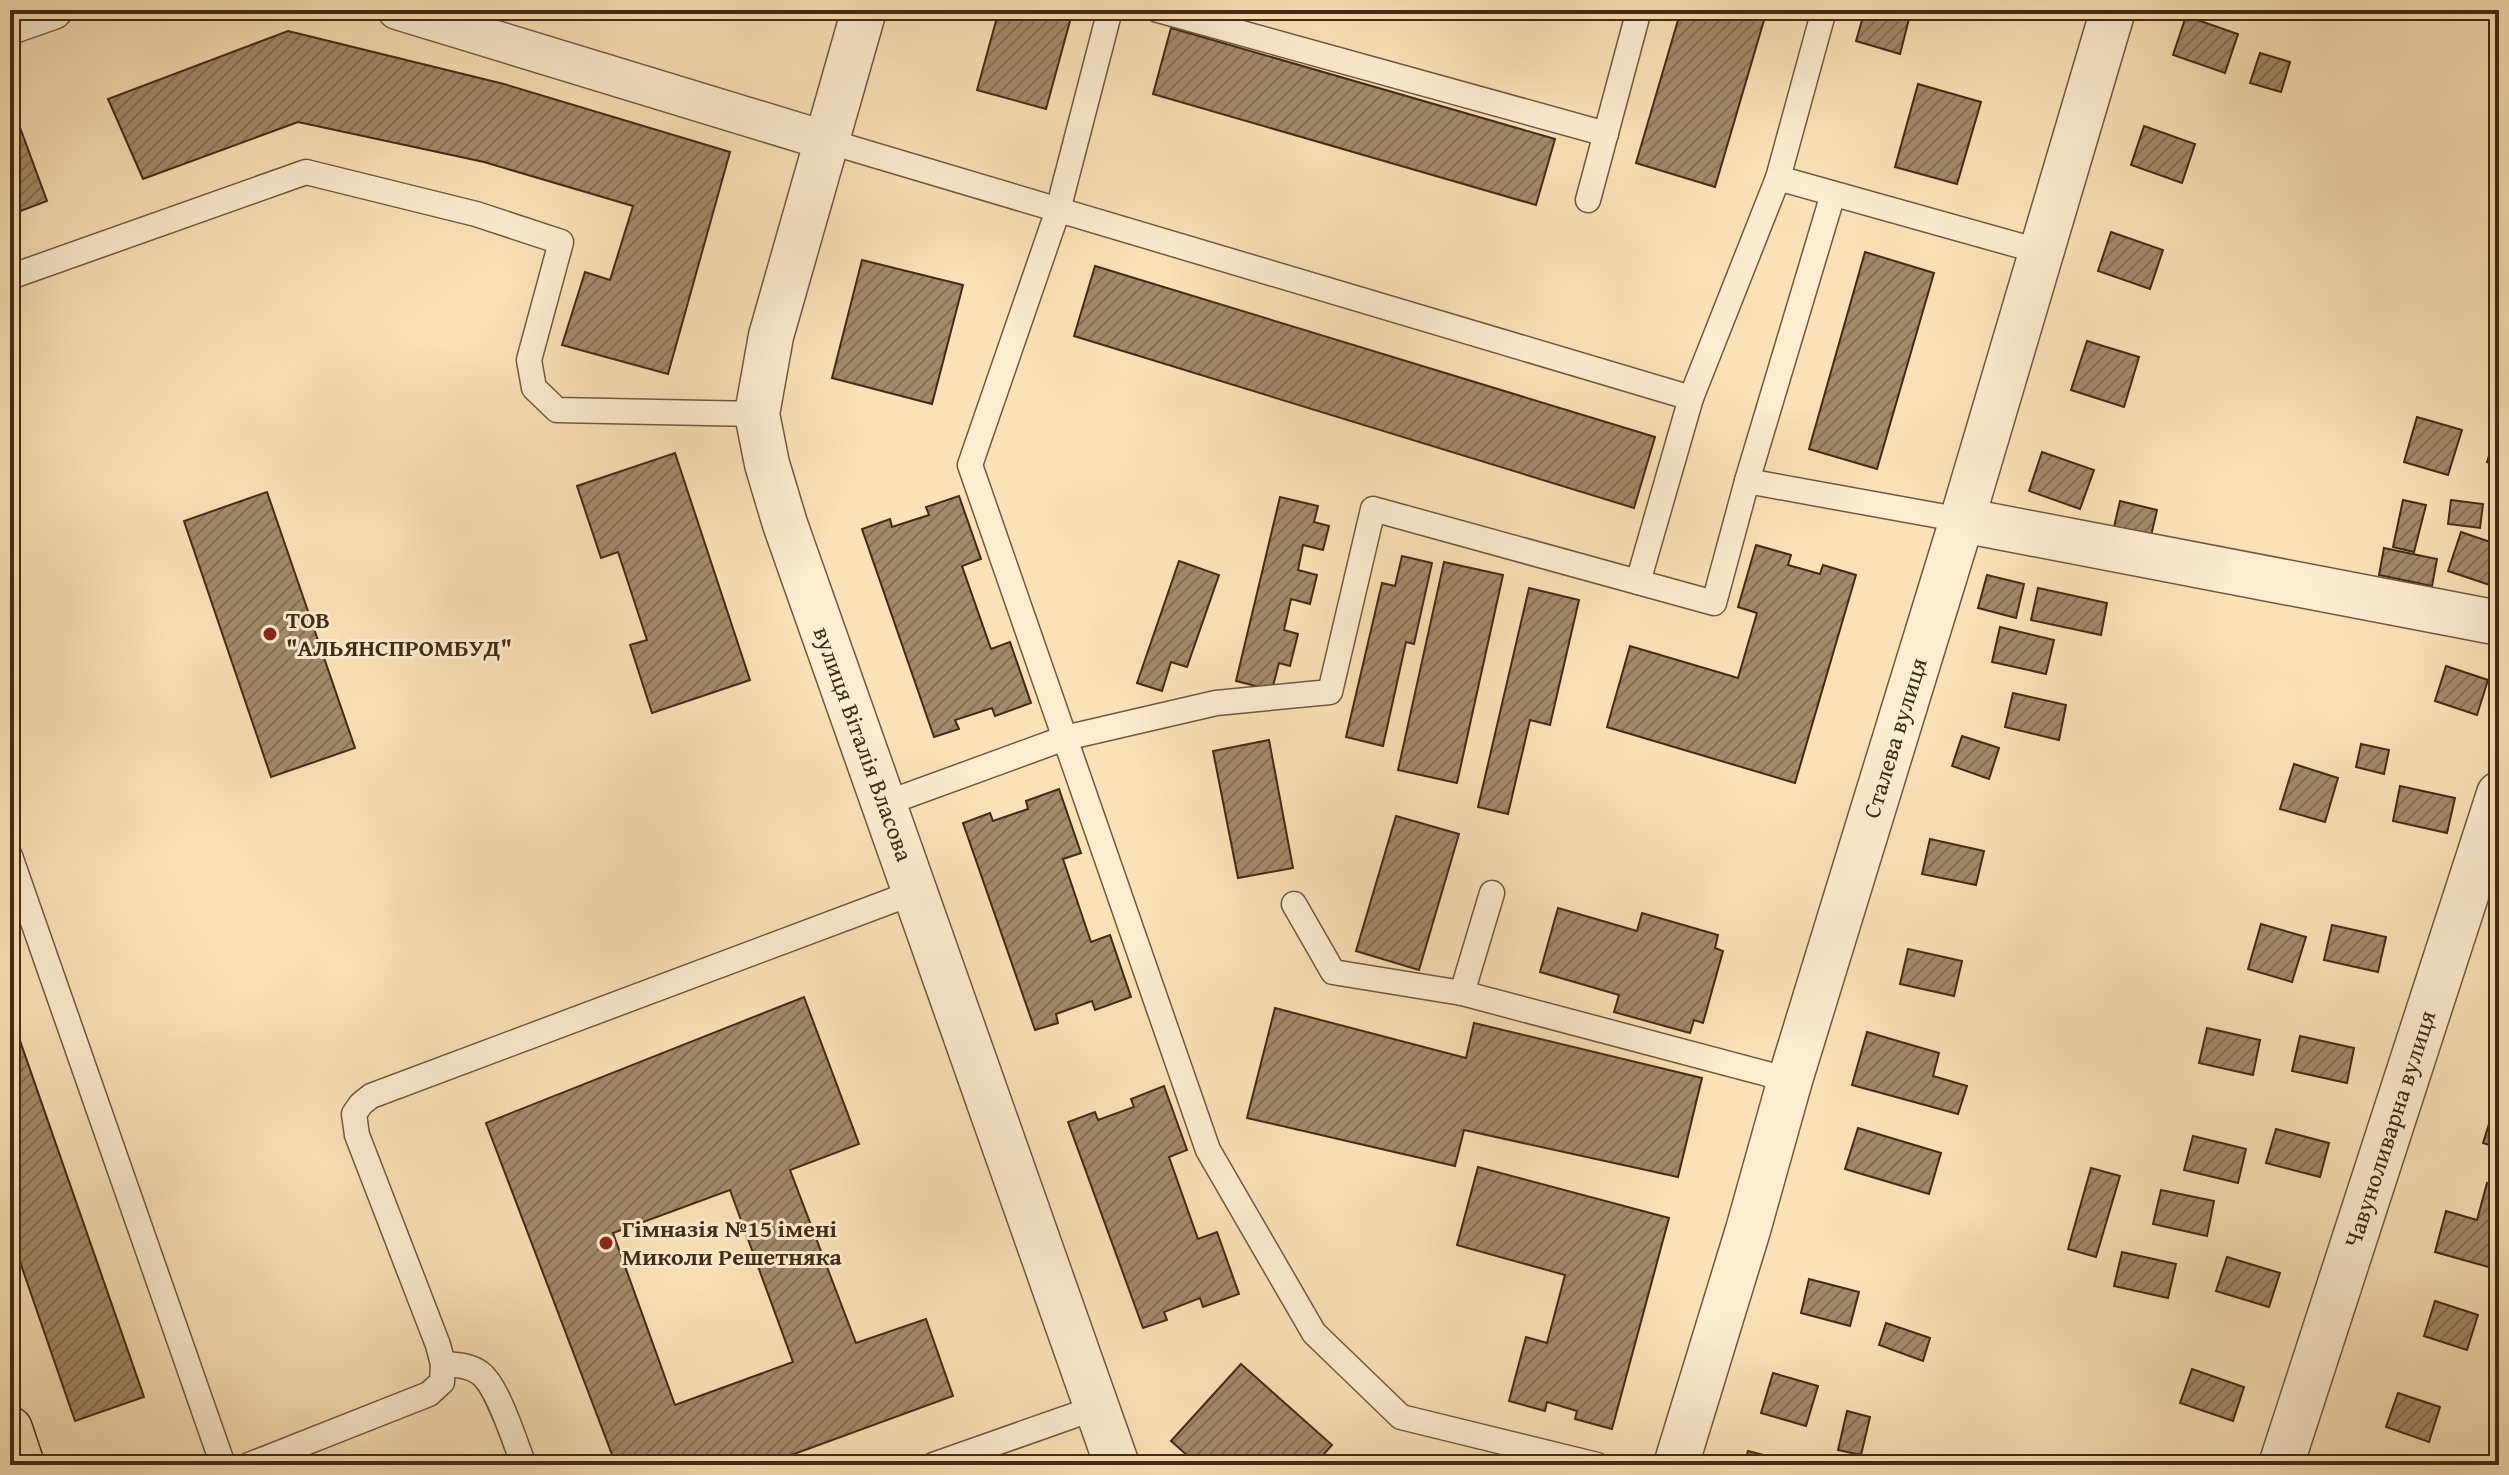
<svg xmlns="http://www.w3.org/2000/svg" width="2509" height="1475" font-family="'Gentium Book Plus',serif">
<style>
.building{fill:url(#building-hatch);stroke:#422b16;stroke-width:2;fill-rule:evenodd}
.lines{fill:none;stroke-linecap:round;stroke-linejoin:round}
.service-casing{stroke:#70583e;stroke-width:27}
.pedestrian-casing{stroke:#70583e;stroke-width:41}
.minor-casing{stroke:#70583e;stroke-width:47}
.primary-casing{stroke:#422b16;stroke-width:47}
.service{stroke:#fcecd0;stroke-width:24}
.pedestrian{stroke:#fcecd0;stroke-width:38}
.minor{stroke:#fcecd0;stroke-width:44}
.primary{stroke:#fae1b7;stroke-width:44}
.poi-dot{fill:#8f2418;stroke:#fcecd0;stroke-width:3}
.labels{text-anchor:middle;stroke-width:6;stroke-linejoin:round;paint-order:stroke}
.poi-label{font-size:24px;font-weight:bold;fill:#422b16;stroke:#fcecd0;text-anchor:start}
.street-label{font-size:24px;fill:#422b16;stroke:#fcecd0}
</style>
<defs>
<pattern id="building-hatch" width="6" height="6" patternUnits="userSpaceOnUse" patternTransform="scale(2)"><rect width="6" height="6" fill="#a28a6a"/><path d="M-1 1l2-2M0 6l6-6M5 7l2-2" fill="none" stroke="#867156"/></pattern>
</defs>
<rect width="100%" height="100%" fill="#fae1b7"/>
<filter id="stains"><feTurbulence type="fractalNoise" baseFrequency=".0025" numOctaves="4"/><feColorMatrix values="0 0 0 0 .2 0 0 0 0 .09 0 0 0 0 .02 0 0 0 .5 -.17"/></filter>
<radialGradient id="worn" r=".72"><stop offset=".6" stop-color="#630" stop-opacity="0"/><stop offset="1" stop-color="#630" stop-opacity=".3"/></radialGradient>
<g class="building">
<polygon points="999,10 1073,10 1046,109 977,90"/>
<polygon points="1681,10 1767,10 1715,187 1636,163"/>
<polygon points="1865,10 1877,10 1909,19 1900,54 1856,41"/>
<polygon points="2186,16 2238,34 2225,73 2173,55"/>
<polygon points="1171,28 1555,139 1536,205 1153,94"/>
<polygon points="288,31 504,84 730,152 668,374 562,345 585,272 610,280 633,206 484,162 298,122 143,179 108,99"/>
<polygon points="2260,53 2290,62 2281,92 2250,83"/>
<polygon points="1918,84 1981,102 1957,184 1895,167"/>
<polygon points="18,122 47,201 10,215 10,125"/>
<polygon points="2144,126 2195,144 2182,183 2131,165"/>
<polygon points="2111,232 2163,250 2150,289 2098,271"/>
<polygon points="1865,252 1934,273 1877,469 1809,449"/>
<polygon points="862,260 963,285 932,404 832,378"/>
<polygon points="1095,266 1655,437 1634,508 1074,336"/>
<polygon points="2087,341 2139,357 2124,407 2071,390"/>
<polygon points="2417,417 2462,430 2448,475 2404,462"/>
<polygon points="2499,426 2499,466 2487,462"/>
<polygon points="2042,452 2094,470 2080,509 2029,491"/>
<polygon points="675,453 750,680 652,713 630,645 647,640 618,552 601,558 577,486"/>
<polygon points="267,492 355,748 271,777 184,521"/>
<polygon points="959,496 981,559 962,566 991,649 1010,642 1031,703 995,716 992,708 955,720 959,729 934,737 862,529 890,519 892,527 929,515 926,507"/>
<polygon points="1280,497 1318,506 1314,522 1329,526 1323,550 1303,545 1298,570 1317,575 1310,604 1291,599 1284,630 1298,634 1290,666 1279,663 1272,690 1236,681"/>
<polygon points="2403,500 2426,505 2414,552 2393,547"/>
<polygon points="2451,500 2483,504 2480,528 2448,524"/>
<polygon points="2120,501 2157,510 2151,536 2114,527"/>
<polygon points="2461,532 2499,545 2499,588 2448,571"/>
<polygon points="1756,545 1791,555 1788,565 1820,574 1823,565 1856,575 1795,783 1607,727 1630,646 1738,678 1757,613 1738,607"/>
<polygon points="2384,548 2437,559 2432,586 2379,575"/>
<polygon points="1402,556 1432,563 1414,644 1406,642 1383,746 1346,737 1382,583 1395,586"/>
<polygon points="1179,561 1219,575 1187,667 1171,662 1162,691 1137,683"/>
<polygon points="1444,562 1503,575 1457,783 1398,770"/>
<polygon points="1987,575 2024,584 2016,618 1978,608"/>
<polygon points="1529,588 1579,600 1550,725 1530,720 1508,814 1478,807"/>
<polygon points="2038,588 2107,603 2101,635 2031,620"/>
<polygon points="2000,627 2054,640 2046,674 1992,662"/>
<polygon points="2446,666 2488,680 2477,715 2435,701"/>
<polygon points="2013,693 2066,705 2059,740 2005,727"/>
<polygon points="1962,736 1999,748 1989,779 1952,766"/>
<polygon points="1269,740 1293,868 1238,878 1213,751"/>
<polygon points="2361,744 2389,750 2384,774 2356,767"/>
<polygon points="2294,764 2338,778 2325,822 2280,809"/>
<polygon points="2400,786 2455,798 2447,833 2393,821"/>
<polygon points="1059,789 1081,853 1063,859 1091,942 1110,935 1131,997 1095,1010 1092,1001 1056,1014 1058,1023 1035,1030 963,823 990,813 993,821 1028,809 1026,801"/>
<polygon points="1396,816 1459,834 1419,970 1356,951"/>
<polygon points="1930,839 1984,851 1976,885 1922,874"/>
<polygon points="1558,908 1637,931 1642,913 1718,935 1715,948 1723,951 1703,1023 1694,1020 1690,1033 1614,1012 1619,995 1540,972"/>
<polygon points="2261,924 2306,937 2292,982 2248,969"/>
<polygon points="2332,925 2386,937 2378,972 2324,960"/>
<polygon points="1908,949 1962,961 1954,996 1900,984"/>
<path d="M804 997 859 1144 790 1170 856 1343 926 1319 953 1396 764 1465H616L486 1123ZM730 1190 793 1362 675 1405 613 1233Z"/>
<polygon points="1275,1008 1466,1058 1474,1023 1702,1078 1678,1177 1464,1130 1455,1166 1247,1118"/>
<polygon points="10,1012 144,1397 75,1421 10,1233"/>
<polygon points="2207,1028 2260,1040 2253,1075 2199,1063"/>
<polygon points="1867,1032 1939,1053 1933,1076 1967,1086 1958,1114 1852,1085"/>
<polygon points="2300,1036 2354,1048 2347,1083 2292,1071"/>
<polygon points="1164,1086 1187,1150 1169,1157 1198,1239 1217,1232 1239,1294 1203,1307 1200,1298 1164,1312 1167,1320 1143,1328 1068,1122 1095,1112 1098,1120 1134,1107 1131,1099"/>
<polygon points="2494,1108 2499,1110 2499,1148 2483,1143"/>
<polygon points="1858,1128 1941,1153 1929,1194 1845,1169"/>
<polygon points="2276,1129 2329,1143 2320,1177 2266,1163"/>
<polygon points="2193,1136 2246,1149 2238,1183 2184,1170"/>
<polygon points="1478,1167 1669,1218 1612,1429 1575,1419 1577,1411 1547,1402 1545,1411 1509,1401 1526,1337 1547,1343 1565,1275 1457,1245"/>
<polygon points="2091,1168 2120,1176 2096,1257 2068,1249"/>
<polygon points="2487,1183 2499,1186 2499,1270 2435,1252 2446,1211 2477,1220"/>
<polygon points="2161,1190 2214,1201 2207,1236 2153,1224"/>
<polygon points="2122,1252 2176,1264 2168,1298 2114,1286"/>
<polygon points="2227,1257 2280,1273 2269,1307 2216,1291"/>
<polygon points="1809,1279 1859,1292 1850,1326 1801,1313"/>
<polygon points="2435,1301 2478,1315 2467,1350 2424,1336"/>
<polygon points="1886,1323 1930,1338 1923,1361 1879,1345"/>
<polygon points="1241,1364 1332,1445 1314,1465 1198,1465 1171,1441"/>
<polygon points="2192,1369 2244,1387 2233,1421 2180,1403"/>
<polygon points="1773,1373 1818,1386 1806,1426 1761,1413"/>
<polygon points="2398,1393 2440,1407 2429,1442 2386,1427"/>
<polygon points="1847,1411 1870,1417 1861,1455 1838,1450"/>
<polygon points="1748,1451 1802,1465 1744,1465"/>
</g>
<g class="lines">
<g class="service-casing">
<g id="service">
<polyline points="1110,10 1058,210 970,465 1208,1150 1314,1333 1401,1417 1597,1465"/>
<polyline points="1158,10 1606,134"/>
<polyline points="827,141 1691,398 1778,178 2042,252"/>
<polyline points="1778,178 1824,10"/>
<polyline points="1588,200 1639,10"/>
<polyline points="10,277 306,172 476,214 561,242 529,360 534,388 557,410 757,414"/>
<polyline points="1747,481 1833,194"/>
<polyline points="1638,582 1691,398"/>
<polyline points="884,804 1065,738 1216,703 1330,692 1373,509 1714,603 1747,481 1962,520"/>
<polyline points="10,856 223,1465"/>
<polyline points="1492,893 1462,993 1790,1080"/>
<polyline points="1294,904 1333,972 1462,993"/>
<path d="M443 1364C456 1365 469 1365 480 1373 498 1386 515 1443 524 1465"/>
<polyline points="249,1465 429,1394 442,1382 443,1364 438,1345 357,1135 354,1114 361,1104 371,1096 915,892"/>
<polyline points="933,1465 1098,1407"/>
</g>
</g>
<g class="pedestrian-casing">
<g id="pedestrian">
<polyline points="397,10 827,141"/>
<polyline points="10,25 53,10"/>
</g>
</g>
<g class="minor-casing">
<g id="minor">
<polyline points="864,10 771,336 757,414 767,464 785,524 1117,1465"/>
<polyline points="1962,520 2499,623"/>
<polyline points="1676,1465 1748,1230 1790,1080 1962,520 2113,10"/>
<polyline points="2281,1465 2499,794"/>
</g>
</g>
<g class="primary-casing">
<polyline id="primary" points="10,1429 22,1465"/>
</g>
<use href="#service" class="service"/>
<use href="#pedestrian" class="pedestrian"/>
<use href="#minor" class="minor"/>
<use href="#primary" class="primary"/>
</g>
<g class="poi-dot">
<circle cx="270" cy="634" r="8"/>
<circle cx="606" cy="1243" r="8"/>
</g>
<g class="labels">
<g class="poi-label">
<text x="286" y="628">ТОВ<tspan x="286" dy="28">"АЛЬЯНСПРОМБУД"</tspan></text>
<text x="622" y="1237">Гімназія №15 імені<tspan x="622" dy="28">Миколи Решетняка</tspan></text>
</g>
<g class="street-label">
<text transform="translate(1895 738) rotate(-73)" y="8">Сталева вулиця</text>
<text transform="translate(863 744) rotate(70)" y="8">вулиця Віталія Власова</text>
<text transform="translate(2390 1129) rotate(-72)" y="8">Чавуноливарна вулиця</text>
</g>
</g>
<rect width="2509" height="1475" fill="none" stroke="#fae1b7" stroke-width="40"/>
<rect x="12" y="12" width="2485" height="1451" fill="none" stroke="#422b16" stroke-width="4"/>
<rect x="20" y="20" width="2469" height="1435" fill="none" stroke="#422b16" stroke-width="2"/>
<rect width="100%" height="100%" filter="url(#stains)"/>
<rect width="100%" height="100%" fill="url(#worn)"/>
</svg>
